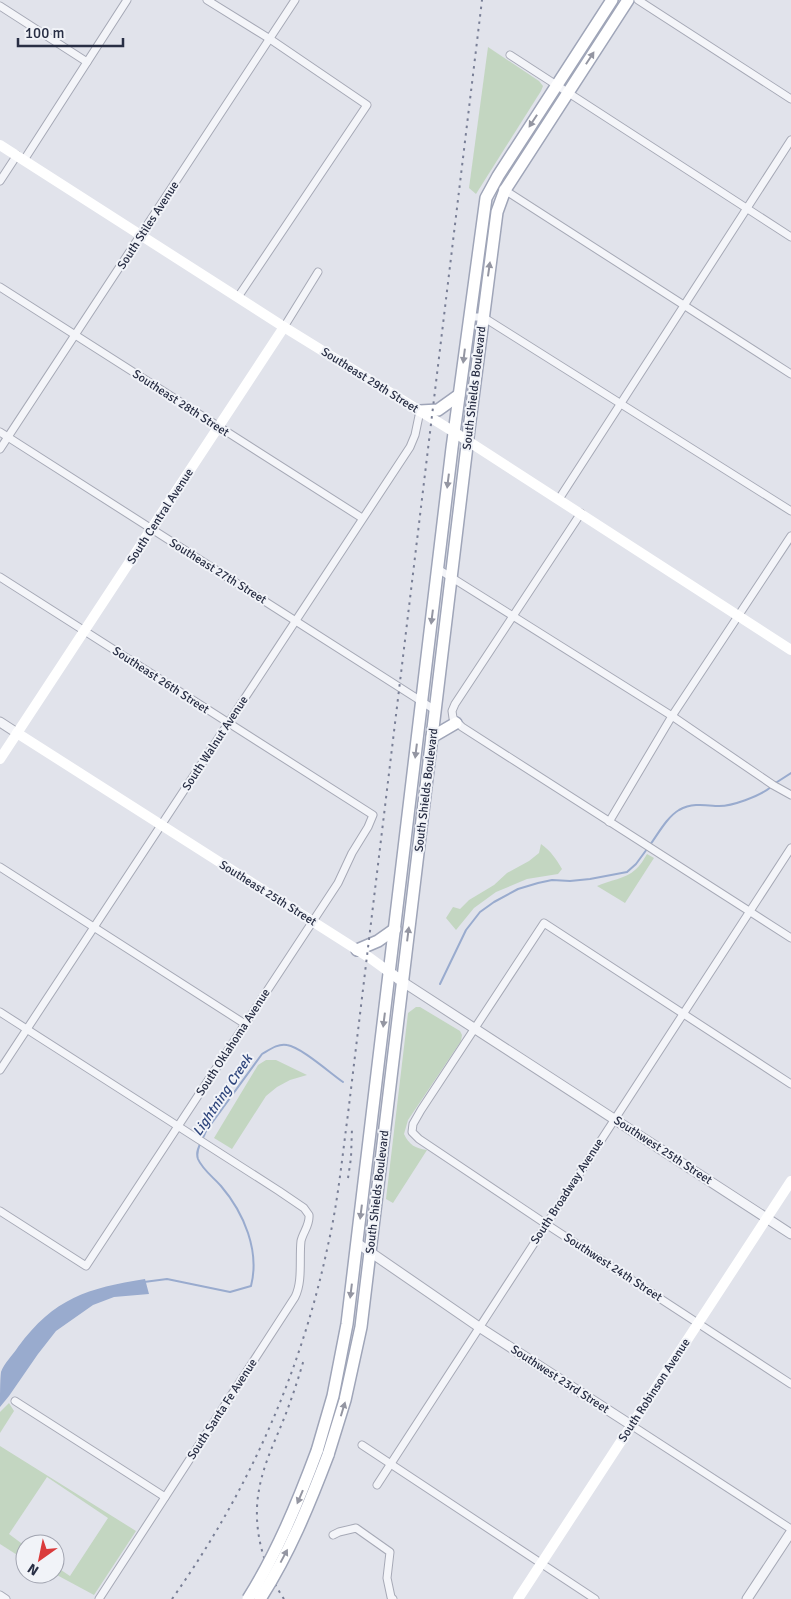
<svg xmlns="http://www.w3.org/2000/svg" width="791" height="1599" font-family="Signika,sans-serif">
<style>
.green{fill:#c3d6c1}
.water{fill:#99abce}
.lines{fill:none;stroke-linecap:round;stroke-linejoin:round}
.stream{stroke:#99abce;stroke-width:2}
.minor-casing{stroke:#a6a9b6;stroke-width:9}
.tertiary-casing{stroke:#a6a9b6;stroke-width:11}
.primary-casing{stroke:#9fa5b8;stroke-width:14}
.minor{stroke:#f4f5f9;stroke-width:7}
.tertiary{stroke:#f4f5f9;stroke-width:9}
.secondary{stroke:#fff;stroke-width:10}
.primary{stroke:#fff;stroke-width:11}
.rail{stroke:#797f96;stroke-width:2;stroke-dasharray:2.5 5;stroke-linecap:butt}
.primary-bridge-casing{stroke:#9fa5b8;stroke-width:14;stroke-linecap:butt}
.primary-bridge{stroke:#fff;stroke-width:11}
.oneway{fill:#9496a2}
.labels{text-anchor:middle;stroke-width:4;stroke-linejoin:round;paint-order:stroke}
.street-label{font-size:12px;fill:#282e44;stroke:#f1f3f8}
.water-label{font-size:14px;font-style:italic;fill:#2e457c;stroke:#f1f3f8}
</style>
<rect width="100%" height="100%" fill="#e1e3eb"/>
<g class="green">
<polygon points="488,47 539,81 543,86 541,91 476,194 469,188"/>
<path d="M541 844C551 851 556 859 562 869L558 874 527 879 496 892 474 908 456 930 446 918 453 907 460 909 469 900 494 885 507 873 529 861 539 853Z"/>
<path d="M647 854 654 858 625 903 597 886C608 881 627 878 635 870 640 866 644 859 647 854Z"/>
<path d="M416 1007H420L460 1031 462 1035 461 1041 408 1120 404 1134C409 1145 415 1148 427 1150L393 1203 386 1199 408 1013Z"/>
<polygon points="266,1060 276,1060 307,1075 290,1080 277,1087 266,1096 232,1149 214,1138 258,1065"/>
<polygon points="9,1403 14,1411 0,1433 0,1412"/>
<polygon points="0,1446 136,1531 94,1595 55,1574 55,1566 70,1576 108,1518 47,1477 9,1534 25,1546 25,1560 0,1544"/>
</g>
<path class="water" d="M145 1279 149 1294 114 1297 93 1305 56 1331 38 1354 9 1396 0 1407C0 1398 0 1379 1 1372 4 1363 13 1355 18 1347 54 1298 88 1288 145 1279Z"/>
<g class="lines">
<g class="stream">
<polyline points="774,784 791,773"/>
<path d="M650 845C658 834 667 817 679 810 692 803 704 805 717 806 731 807 760 796 771 787"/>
<polyline points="440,984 466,930 480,912 494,902 518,889 538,883 552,880 570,881 590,879 627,872 636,864 647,849"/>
<path d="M202 1140 206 1131 262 1054C269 1050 278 1043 287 1045 301 1047 330 1073 343 1082"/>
<path d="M144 1282 167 1279 230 1292 251 1286C260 1251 244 1213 221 1186 214 1178 202 1169 198 1159 196 1153 198 1149 200 1144"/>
</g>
<g class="minor-casing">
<g id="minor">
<polyline points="207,0 270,39 367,105 238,297"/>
<polyline points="638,0 791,99"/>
<polyline points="0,6 87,62"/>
<polyline points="510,55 791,237"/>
<polyline points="24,160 127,0"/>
<polyline points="0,181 17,155"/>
<polyline points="503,189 791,374"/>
<polyline points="0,287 362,518"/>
<polyline points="469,317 483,317 791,511"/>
<polyline points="284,327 318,272"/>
<polyline points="0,432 435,710"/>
<polyline points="0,449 295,0"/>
<polyline points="559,499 791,140"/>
<polyline points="581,513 455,704 452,711 453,718 462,727 791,938"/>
<polyline points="438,569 672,716 773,785 791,795"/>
<polyline points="0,577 373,815 368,827 352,853 338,883 86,1266 0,1211"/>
<polyline points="609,822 672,716 791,536"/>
<polyline points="0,867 245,1024"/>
<path d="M0 1012 279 1191 304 1208 309 1215C310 1225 303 1232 301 1241 299 1259 303 1281 295 1297L99 1599"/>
<polyline points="0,1070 410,447 415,435 420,411"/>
<polyline points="791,1084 544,923 421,1110 413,1124 412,1132 419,1139 546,1224 791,1384"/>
<polyline points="15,1401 165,1497"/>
<polyline points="631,1425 791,1529"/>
<polyline points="362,1445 595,1599"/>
<polyline points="377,1485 791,848"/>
<polyline points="333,1535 339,1532 356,1528 390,1552 387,1578 391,1597 393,1599"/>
<polyline points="0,1595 6,1599"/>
</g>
</g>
<g class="tertiary-casing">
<g id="tertiary">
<polyline points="0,722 17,733"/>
<polyline points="403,982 791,1234"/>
<polyline points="357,1243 479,1327 631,1425"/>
<polyline points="747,1599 791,1532"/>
</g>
</g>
<g class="primary-casing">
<g id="primary">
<polyline points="420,411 438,410 459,395"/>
<polyline points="432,737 456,723"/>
<polyline points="357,950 378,941 395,929"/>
<polyline points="317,1451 333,1396 347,1324 452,448 486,198 498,176 612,0"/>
<polyline points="328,1455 345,1400 361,1327 469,429 497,212 505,190 628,0"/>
</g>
</g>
<use href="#minor" class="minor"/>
<use href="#tertiary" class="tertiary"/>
<g class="secondary">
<polyline points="0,145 284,327 454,432 791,650"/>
<polyline points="17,733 370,958 403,982"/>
<polyline points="0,759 284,327"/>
<polyline points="518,1599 791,1181"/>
</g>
<use href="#primary" class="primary"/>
<g class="rail">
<polyline points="348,1178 351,1158 352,1128"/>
<path d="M172 1599C248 1492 301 1373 328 1245 338 1202 342 1158 348 1114L482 0"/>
<path d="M284 1599C263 1568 252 1527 259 1490 263 1466 274 1443 283 1421 291 1401 298 1380 304 1359"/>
</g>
<g class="primary-bridge-casing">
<g id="primary-bridge">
<path d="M248 1599C277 1553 298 1502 317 1451"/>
<path d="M260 1599C289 1554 309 1505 328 1455"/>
</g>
</g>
<use href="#primary-bridge" class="primary-bridge"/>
</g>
<defs><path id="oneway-solid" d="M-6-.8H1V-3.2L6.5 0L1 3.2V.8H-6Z" transform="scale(1.25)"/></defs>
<g class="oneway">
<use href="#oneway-solid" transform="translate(590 58) rotate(-57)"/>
<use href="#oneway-solid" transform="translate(533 121) rotate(123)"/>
<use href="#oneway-solid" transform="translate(489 269) rotate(-82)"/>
<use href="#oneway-solid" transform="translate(464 356) rotate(97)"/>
<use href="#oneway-solid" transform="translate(448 481) rotate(97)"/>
<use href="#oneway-solid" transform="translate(432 617) rotate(97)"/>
<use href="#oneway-solid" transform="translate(416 751) rotate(97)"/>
<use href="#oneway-solid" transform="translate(408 934) rotate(-83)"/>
<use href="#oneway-solid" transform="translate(384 1020) rotate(97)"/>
<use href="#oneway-solid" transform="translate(361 1212) rotate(97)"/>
<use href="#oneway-solid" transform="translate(351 1291) rotate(97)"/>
<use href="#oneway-solid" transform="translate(343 1409) rotate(-73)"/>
<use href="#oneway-solid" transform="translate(300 1497) rotate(113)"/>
<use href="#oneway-solid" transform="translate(284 1556) rotate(-62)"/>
</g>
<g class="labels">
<g class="street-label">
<text transform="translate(148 225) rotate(-57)" y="4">South Stiles Avenue</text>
<text transform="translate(370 380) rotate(32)" y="4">Southeast 29th Street</text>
<text transform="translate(474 388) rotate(-83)" y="4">South Shields Boulevard</text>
<text transform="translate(181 403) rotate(33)" y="4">Southeast 28th Street</text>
<text transform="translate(160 516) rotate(-57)" y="4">South Central Avenue</text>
<text transform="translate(218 571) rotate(32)" y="4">Southeast 27th Street</text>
<text transform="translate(161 680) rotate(33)" y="4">Southeast 26th Street</text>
<text transform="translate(215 743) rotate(-57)" y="4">South Walnut Avenue</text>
<text transform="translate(426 790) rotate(-83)" y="4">South Shields Boulevard</text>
<text transform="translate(268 893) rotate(32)" y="4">Southeast 25th Street</text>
<text transform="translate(233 1042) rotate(-57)" y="4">South Oklahoma Avenue</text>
<text transform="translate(663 1150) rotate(33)" y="4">Southwest 25th Street</text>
<text transform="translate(567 1191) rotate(-57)" y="4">South Broadway Avenue</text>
<text transform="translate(377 1192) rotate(-83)" y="4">South Shields Boulevard</text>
<text transform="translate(613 1267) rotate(33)" y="4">Southwest 24th Street</text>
<text transform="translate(560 1379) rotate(33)" y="4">Southwest 23rd Street</text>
<text transform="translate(654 1390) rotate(-57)" y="4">South Robinson Avenue</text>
<text transform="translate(222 1409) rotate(-57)" y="4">South Santa Fe Avenue</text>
</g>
<g class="water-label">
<text transform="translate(222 1095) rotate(-56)" y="5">Lightning Creek</text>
</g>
</g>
<g transform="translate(40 1559) rotate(213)"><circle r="24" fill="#f1f3f8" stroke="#a1a4b0"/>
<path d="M0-4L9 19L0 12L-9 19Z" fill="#da3b3c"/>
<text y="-8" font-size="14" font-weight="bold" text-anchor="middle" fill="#282e44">N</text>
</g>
<path d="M18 38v8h105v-8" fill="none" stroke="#282e44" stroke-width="2.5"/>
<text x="25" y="38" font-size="15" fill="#282e44" stroke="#f1f3f8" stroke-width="4" paint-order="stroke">100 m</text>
</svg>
